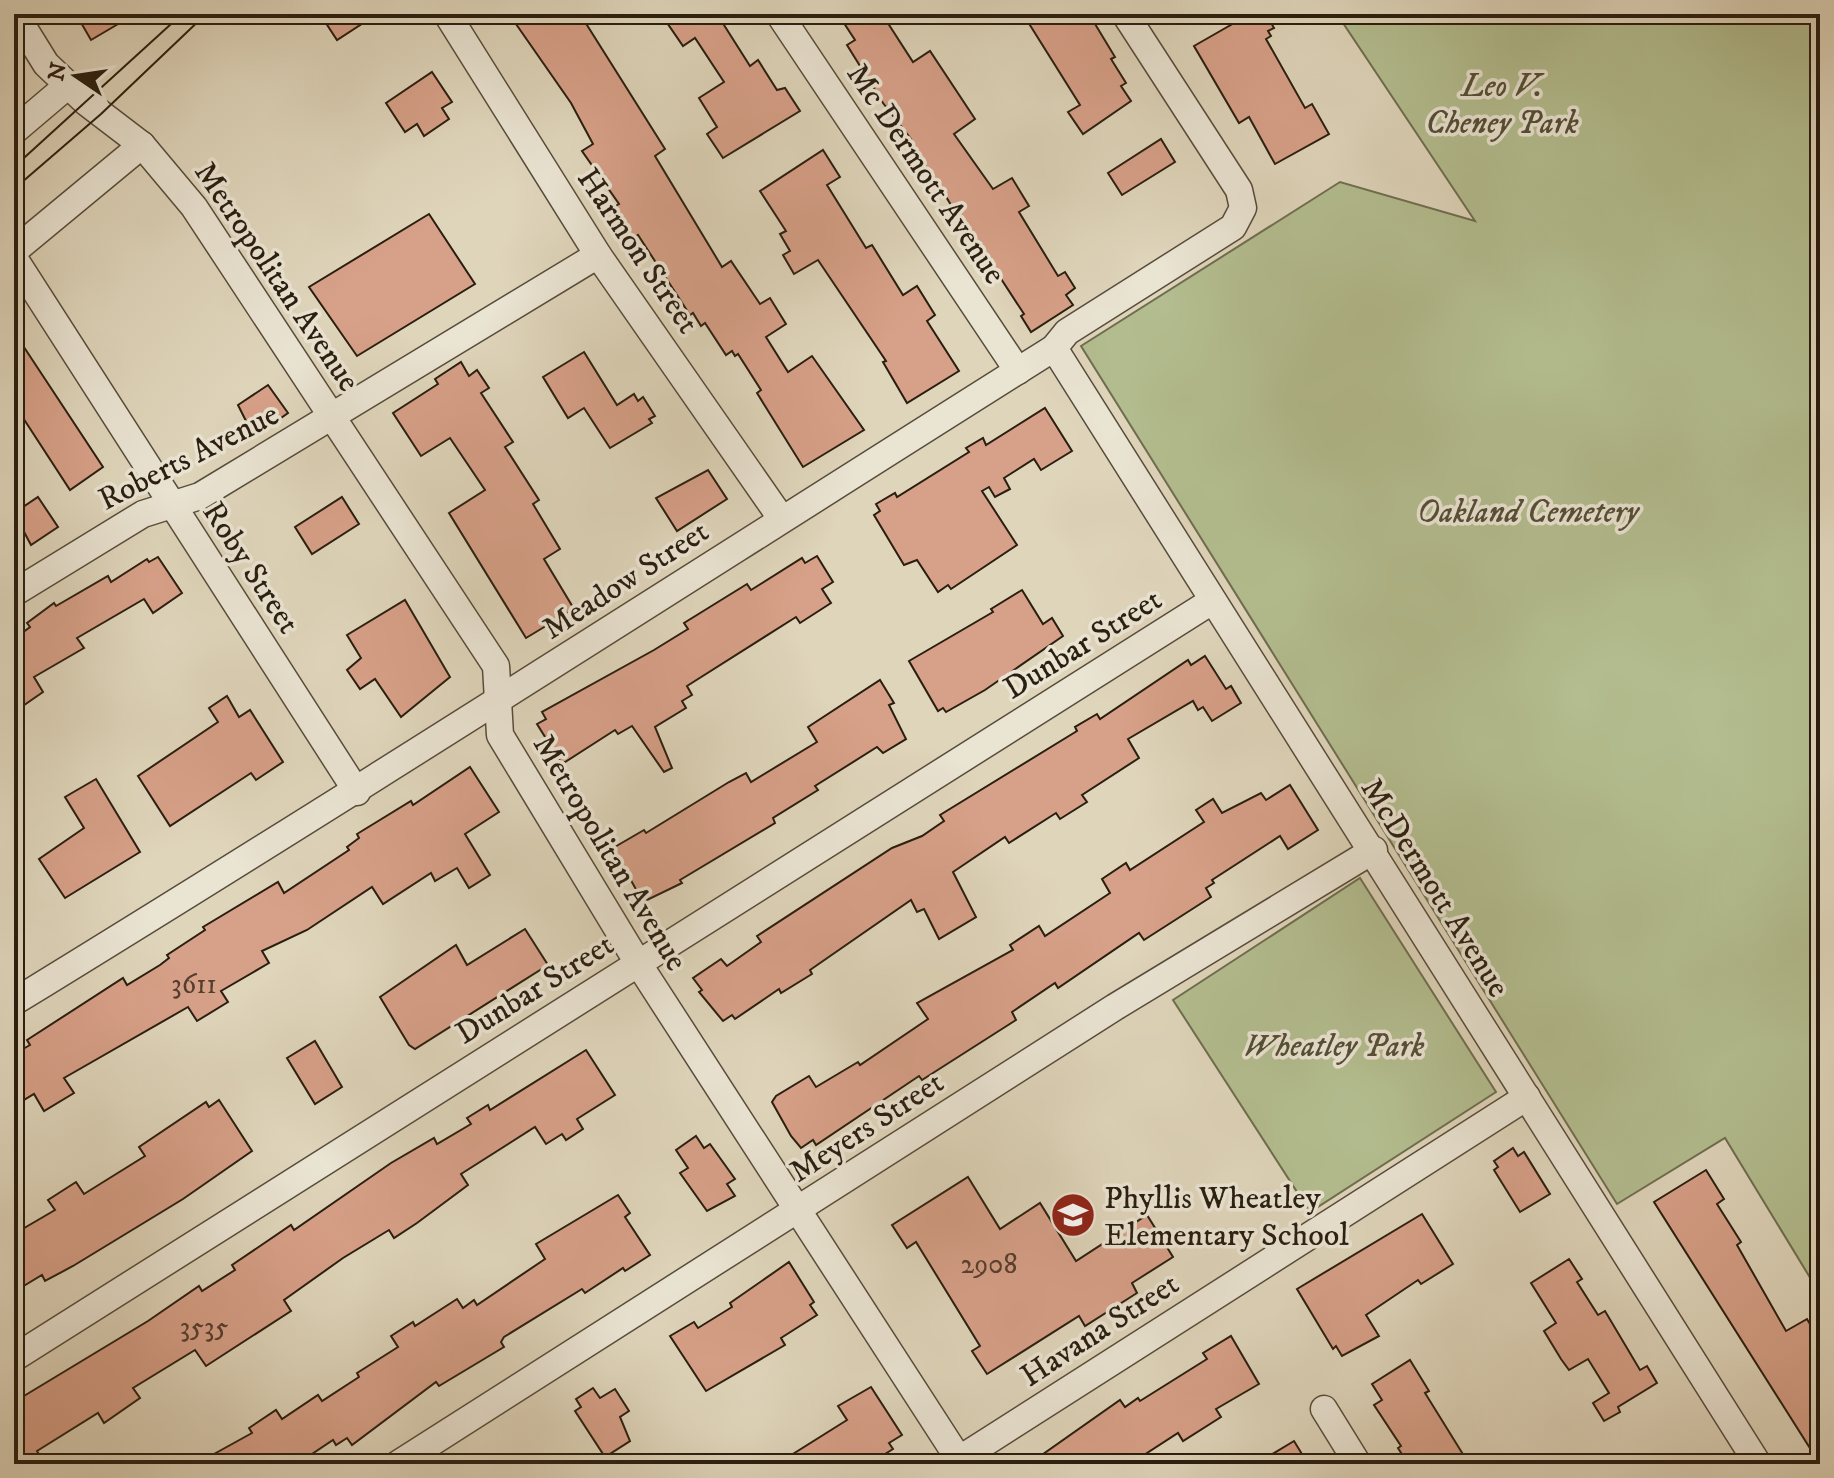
<svg xmlns="http://www.w3.org/2000/svg" width="1834" height="1478" font-family="'IM FELL DW Pica',serif">
<style>
.green{fill:#b3bd8f;stroke:#6e6e50;stroke-width:2}
.building{fill:#d7a088;stroke:#2a1e10;stroke-width:2}
.lines{fill:none;stroke-linecap:round;stroke-linejoin:round}
.street-casing{stroke:#574c3b;stroke-width:29}
.street{stroke:#eae4d3;stroke-width:26}
.tram{stroke:#2a1e10;stroke-width:2}
.labels{text-anchor:middle;stroke-width:7;stroke-linejoin:round;paint-order:stroke}
.number-label{font-size:28px;fill:#553e2e}
.park-label{font-size:32px;font-style:italic;fill:#534e36;stroke:#eae4d3}
.street-label{font-size:32px;fill:#2a1e10;stroke:#eae4d3}
.poi-label{font-size:32px;fill:#2a1e10;stroke:#eae4d3;text-anchor:start}
</style>
<rect width="100%" height="100%" fill="#dfd5bb"/>
<filter id="stains"><feTurbulence type="fractalNoise" baseFrequency=".0025" numOctaves="4"/><feColorMatrix values="0 0 0 0 .2 0 0 0 0 .09 0 0 0 0 .02 0 0 0 .5 -.17"/></filter>
<radialGradient id="worn" r=".72"><stop offset=".6" stop-color="#630" stop-opacity="0"/><stop offset="1" stop-color="#630" stop-opacity=".3"/></radialGradient>
<g class="green">
<polygon points="1337,14 1820,14 1820,1294 1725,1138 1617,1204 1081,346 1340,182 1475,221"/>
<polygon points="1360,878 1496,1092 1310,1212 1173,1000"/>
</g>
<g class="building">
<polygon points="76,14 135,14 91,40"/>
<polygon points="320,14 377,14 337,40"/>
<polygon points="509,14 580,14 665,149 655,156 722,267 731,261 760,304 770,298 786,324 766,337 788,372 812,356 864,430 803,467 757,393 761,390 738,354 735,356 732,351 726,355 705,323 701,326 693,313 690,315 638,235 632,239 612,208 619,204 582,151 593,144 571,103"/>
<polygon points="661,14 717,14 750,66 758,60 777,90 785,88 800,111 723,158 707,134 717,127 699,98 724,82 695,38 683,46"/>
<polygon points="838,14 882,14 913,62 930,51 975,119 954,134 993,189 1012,178 1029,206 1019,212 1058,276 1065,272 1075,288 1066,295 1073,305 1031,332 1021,316 1024,314 994,268 990,270 939,185 908,141 911,139 883,103 847,45 855,40"/>
<polygon points="1023,14 1089,14 1115,57 1111,59 1126,83 1121,86 1131,101 1083,134 1068,112 1080,105"/>
<polygon points="1250,14 1266,14 1274,28 1268,31 1271,36 1266,39 1305,108 1312,104 1329,134 1275,164 1249,117 1239,123 1194,46"/>
<polygon points="432,72 452,102 442,108 449,119 424,136 417,124 405,132 386,103"/>
<polygon points="1161,139 1175,162 1122,195 1108,173"/>
<polygon points="823,150 840,177 827,185 866,248 872,245 903,295 917,286 935,315 927,321 959,371 907,403 883,362 886,361 818,260 794,274 783,255 790,251 780,234 786,231 760,191"/>
<polygon points="429,214 475,284 357,356 309,287"/>
<polygon points="14,332 103,467 70,490 14,404"/>
<polygon points="584,352 617,405 634,394 638,401 643,397 655,416 649,419 652,423 610,448 584,408 568,418 543,377"/>
<polygon points="461,362 469,376 477,370 489,388 481,393 513,442 505,447 539,500 533,504 560,549 544,559 574,609 526,638 449,513 485,490 450,438 421,456 393,413 438,384 435,379"/>
<polygon points="268,385 288,413 254,437 238,405"/>
<polygon points="1045,408 1072,451 1041,470 1034,459 1004,478 1010,489 995,497 989,487 982,491 1017,545 951,589 948,585 938,592 917,560 904,565 874,515 880,511 876,504 895,493 897,497 969,452 966,448 983,438 986,445"/>
<polygon points="708,470 727,499 677,531 656,498"/>
<polygon points="38,497 58,527 31,545 14,513"/>
<polygon points="342,497 359,524 312,554 295,527"/>
<polygon points="817,556 833,582 822,589 831,603 800,623 796,617 687,686 692,695 682,701 686,708 655,727 672,768 664,772 632,726 618,734 615,730 562,764 537,724 546,719 542,712 654,650 688,629 684,623 747,584 751,590 802,558 805,563"/>
<polygon points="158,557 182,593 153,613 144,599 77,638 84,648 34,677 43,692 14,712 14,639 30,627 27,623 54,603 56,606 108,576 111,582 147,559 149,562"/>
<polygon points="1022,590 1043,624 1052,618 1063,636 985,690 946,712 943,708 938,711 909,661 993,612 991,609"/>
<polygon points="405,600 450,677 401,717 375,679 360,689 347,670 361,658 347,635"/>
<polygon points="1205,656 1226,689 1231,686 1241,703 1212,721 1203,707 1198,710 1193,701 1128,739 1139,758 1082,795 1087,802 1060,819 1056,813 1009,843 1005,837 953,872 976,917 939,939 924,909 917,912 911,900 810,970 812,974 781,993 779,989 735,1019 732,1015 723,1021 699,992 702,990 693,978 721,959 727,966 761,942 757,936 892,848 922,836 944,821 940,815 1077,731 1075,727 1097,714 1100,719 1188,660 1191,665"/>
<polygon points="880,680 894,703 889,705 906,739 883,753 877,747 815,786 818,790 773,818 775,823 680,880 682,883 643,902 613,848 644,830 646,833 729,782 746,773 751,782 817,742 808,727"/>
<polygon points="227,696 239,717 250,710 283,762 256,780 251,773 170,826 138,776 218,722 209,708"/>
<polygon points="470,767 499,812 465,834 490,875 469,888 457,868 435,881 431,873 383,904 372,887 307,930 262,951 269,963 221,991 228,1002 197,1021 188,1007 64,1078 74,1093 44,1111 34,1094 14,1106 14,1054 30,1045 27,1040 123,978 127,985 160,965 169,958 167,955 205,930 203,927 278,882 284,893 349,850 347,847 359,838 357,834 411,801 413,805"/>
<polygon points="96,779 140,852 65,898 39,859 84,828 65,797"/>
<polygon points="1290,785 1318,830 1288,849 1280,836 1212,880 1214,883 1206,888 1211,897 1144,940 1139,933 1058,988 1055,983 1012,1012 1016,1020 922,1080 919,1076 816,1145 813,1140 801,1148 791,1136 772,1102 776,1096 809,1076 816,1087 858,1062 860,1065 928,1019 917,1003 1013,950 1010,945 1039,926 1045,936 1110,893 1102,879 1126,863 1130,870 1204,822 1196,810 1213,799 1222,813 1261,793 1266,800"/>
<polygon points="525,929 548,965 415,1049 409,1045 380,997 456,945 467,965"/>
<polygon points="315,1041 342,1087 315,1104 287,1058"/>
<polygon points="586,1050 615,1095 577,1119 583,1129 566,1140 562,1134 546,1144 535,1127 461,1174 468,1185 417,1223 394,1238 389,1230 343,1258 284,1300 291,1311 206,1366 195,1350 133,1388 140,1398 104,1423 98,1413 37,1451 40,1456 27,1464 14,1464 14,1402 148,1321 199,1286 202,1291 235,1270 232,1265 291,1225 294,1230 391,1163 434,1138 437,1144 471,1124 467,1118 488,1105 490,1110"/>
<polygon points="219,1100 252,1151 183,1199 73,1266 45,1281 42,1275 22,1287 14,1274 14,1234 55,1210 48,1200 76,1182 84,1194 145,1156 139,1147 206,1102 209,1107"/>
<polygon points="696,1136 704,1148 710,1144 735,1179 727,1184 735,1196 707,1211 680,1173 688,1168 676,1150"/>
<polygon points="1513,1148 1518,1156 1524,1152 1550,1194 1520,1212 1494,1170 1498,1167 1494,1161"/>
<polygon points="1706,1170 1724,1199 1717,1204 1741,1242 1737,1245 1786,1331 1807,1319 1820,1341 1820,1464 1654,1202"/>
<polygon points="968,1177 1000,1229 1040,1203 1076,1261 1147,1215 1173,1257 1132,1283 1137,1293 1085,1326 1079,1316 987,1374 972,1351 980,1346 916,1242 907,1248 892,1225"/>
<polygon points="618,1195 630,1213 625,1217 650,1255 625,1271 623,1268 585,1293 582,1289 504,1337 501,1342 504,1347 439,1386 436,1382 352,1445 347,1438 336,1445 333,1440 297,1464 196,1464 252,1433 249,1428 276,1410 282,1419 318,1395 322,1401 359,1377 357,1373 398,1347 391,1336 413,1322 415,1326 457,1299 463,1308 474,1300 477,1305 545,1259 536,1244"/>
<polygon points="1422,1214 1453,1264 1421,1284 1418,1280 1366,1315 1379,1336 1342,1356 1336,1346 1333,1349 1297,1289"/>
<polygon points="1569,1259 1582,1279 1577,1282 1598,1315 1605,1311 1640,1370 1647,1366 1657,1383 1618,1407 1620,1412 1604,1421 1593,1403 1609,1393 1588,1359 1569,1370 1561,1359 1544,1331 1556,1323 1531,1283"/>
<polygon points="789,1262 814,1302 810,1305 817,1315 781,1338 785,1345 706,1391 670,1336 694,1322 698,1328 732,1307 730,1303"/>
<polygon points="1231,1336 1259,1384 1216,1409 1221,1417 1183,1441 1178,1433 1130,1464 1029,1464 1120,1400 1125,1407 1138,1398 1140,1401 1207,1359 1203,1353"/>
<polygon points="1410,1360 1429,1391 1425,1393 1469,1464 1408,1464 1398,1448 1401,1446 1374,1405 1382,1400 1372,1384"/>
<polygon points="871,1387 902,1435 889,1443 893,1449 869,1464 777,1464 847,1420 838,1406"/>
<polygon points="593,1388 600,1398 615,1389 629,1411 620,1417 630,1441 605,1457 575,1411 581,1407 576,1399"/>
<polygon points="1294,1441 1308,1464 1256,1464"/>
</g>
<g class="lines">
<g class="street-casing">
<g id="street">
<polyline points="15,14 46,64 87,103 142,145 194,207 496,666 500,735 638,963 962,1464"/>
<polyline points="447,14 598,255 781,518"/>
<polyline points="779,14 1018,371"/>
<polyline points="14,131 67,86"/>
<polyline points="14,251 142,145"/>
<polyline points="14,258 357,792"/>
<polyline points="1054,348 1758,1464"/>
<polyline points="14,593 143,514 200,496 598,255"/>
<path d="M14 1002C363 788 708 566 1054 348L1067 332 1233 227 1243 208 1239 190 1125 14"/>
<polyline points="14,1358 1212,601"/>
<polyline points="1324,1409 1358,1464"/>
<polyline points="398,1464 1115,1007 1374,850"/>
<polyline points="952,1464 1527,1097"/>
</g>
</g>
<use href="#street" class="street"/>
<g class="tram">
<polyline points="14,167 182,14"/>
<polyline points="14,189 101,114 206,14"/>
</g>
</g>
<defs>
<g id="school-disc" transform="scale(2.3)"><circle r="9.5" fill="#8f2418" stroke="#eae4d3"/><path d="M0-5L7-2L0 1L-7-2ZM-4 1L0 2.5L4 1V4Q0 6-4 4Z" fill="#fff"/></g>
</defs>
<g fill-rule="evenodd">
<use href="#school-disc" x="1073" y="1215"/>
</g>
<g class="labels">
<g class="number-label">
<text x="194" y="993">3611</text>
<text x="989" y="1273">2908</text>
<text x="204" y="1336">3535</text>
</g>
<g class="park-label">
<text x="1502" y="96">Leo V.<tspan x="1502" dy="37">Cheney Park</tspan></text>
<text x="1528" y="522">Oakland Cemetery</text>
<text x="1334" y="1056">Wheatley Park</text>
</g>
<g class="street-label">
<text transform="translate(927 173) rotate(56)" y="11">Mc Dermott Avenue</text>
<text transform="translate(639 250) rotate(56)" y="11">Harmon Street</text>
<text transform="translate(278 276) rotate(56)" y="11">Metropolitan Avenue</text>
<text transform="translate(188 456) rotate(-27)" y="11">Roberts Avenue</text>
<text transform="translate(252 567) rotate(57)" y="11">Roby Street</text>
<text transform="translate(625 579) rotate(-33)" y="11">Meadow Street</text>
<text transform="translate(1082 643) rotate(-32)" y="11">Dunbar Street</text>
<text transform="translate(611 852) rotate(59)" y="11">Metropolitan Avenue</text>
<text transform="translate(1436 887) rotate(58)" y="11">McDermott Avenue</text>
<text transform="translate(534 988) rotate(-32)" y="11">Dunbar Street</text>
<text transform="translate(866 1126) rotate(-33)" y="11">Meyers Street</text>
<text transform="translate(1099 1329) rotate(-33)" y="11">Havana Street</text>
</g>
<g class="poi-label">
<text x="1104" y="1208">Phyllis Wheatley<tspan x="1104" dy="37">Elementary School</tspan></text>
</g>
</g>
<rect width="1834" height="1478" fill="none" stroke="#dfd5bb" stroke-width="48"/>
<rect x="16" y="16" width="1802" height="1446" fill="none" stroke="#2a1e10" stroke-width="4"/>
<rect x="24" y="24" width="1786" height="1430" fill="none" stroke="#2a1e10" stroke-width="2"/>
<g transform="translate(76 76) rotate(283)" stroke="#eae4d3" stroke-width="6" paint-order="stroke">
<path d="M0-6L14 30L0 20L-14 30Z" fill="#2a1e10"/>
<text y="-12" font-size="22" font-weight="bold" text-anchor="middle" fill="#2a1e10">N</text>
</g>
<rect width="100%" height="100%" filter="url(#stains)"/>
<rect width="100%" height="100%" fill="url(#worn)"/>
</svg>
